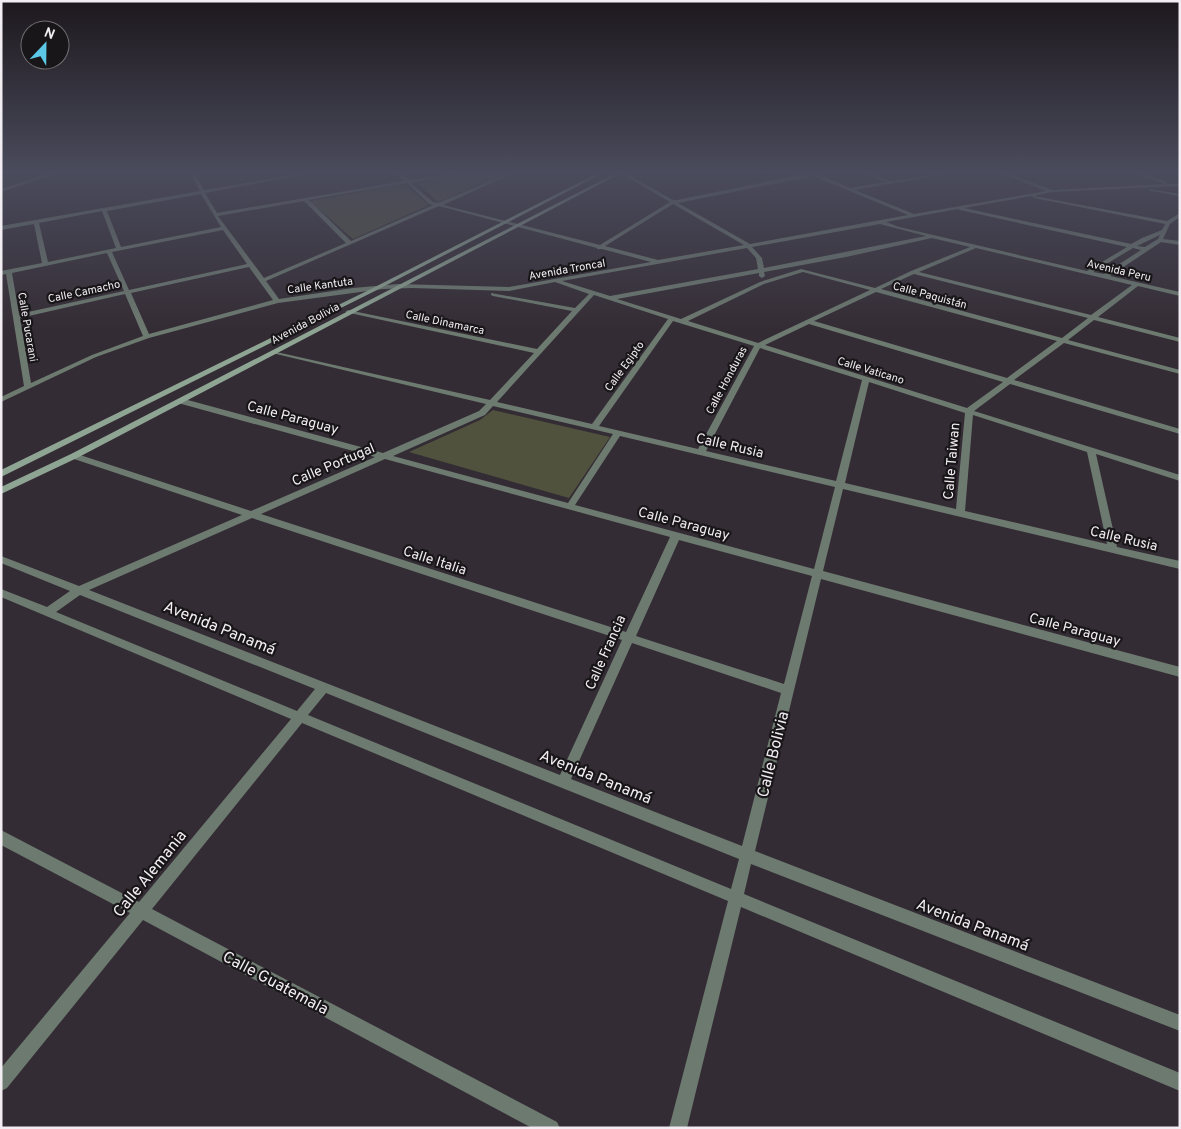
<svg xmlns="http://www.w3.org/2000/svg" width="1181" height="1129" font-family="Overpass,sans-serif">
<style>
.green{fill:#50523e}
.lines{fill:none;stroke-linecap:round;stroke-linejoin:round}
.street{fill:#6d7a70;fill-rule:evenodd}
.secondary{fill:#8fa594;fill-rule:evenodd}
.labels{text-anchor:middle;stroke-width:4.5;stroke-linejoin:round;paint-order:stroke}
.far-street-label{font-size:11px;fill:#f2edf2;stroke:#191619}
.street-label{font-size:14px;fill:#f2edf2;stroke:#191619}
.near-street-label{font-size:16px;fill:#f2edf2;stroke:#191619}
</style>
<rect width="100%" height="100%" fill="#342c34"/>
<g class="green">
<polygon points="469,173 506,173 438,202 417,183"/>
<polygon points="404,184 429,205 353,239 310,201"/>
<polygon points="493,410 610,437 569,498 409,452 480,420"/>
</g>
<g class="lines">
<g class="street">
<polygon points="51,173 57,173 1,192 1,189"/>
<path d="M190 173H194L204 190 304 173H312L205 193 217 213 404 181 396 173H400L409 180 462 173 411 183 433 202 438 203 509 173H514L443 205 600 245 670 202 620 173H625L673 200H677L809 173H816L850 188 885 182 865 173H870L891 181 952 173 855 190 914 214 1046 191 1002 173H1007L1052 190 1165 184 1136 173H1141L1167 182 1165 184H1180V186L1052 192 1034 196 1167 221 1180 213V217L1170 224 1163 239 1180 241V245L1161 242 1110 276 1180 292V296L1138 286 1098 317 1180 338V342L1094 320 1068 340 1180 370V374L1064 343 1014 380 1180 429V434L1010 384 974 411 1180 475V481L1096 454 1117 547 1180 561V569L843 489 823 571 1180 667V677L821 579 755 851 1180 1015V1031L751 864 744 894 1180 1073V1091L741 907 687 1128H669L728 901 302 723 152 909 557 1122 560 1128H532L143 920 7 1088 1 1091V1068L130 913 1 845V830L139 902 291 719 1 597V589L47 607 70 591 1 563V556L79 586 242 515 71 458V454H77L251 511 375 457 178 403V399H184L383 453 479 411 486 404 272 353V351L490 400 534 353 345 312 348 310 537 349 572 311 493 296 491 295V293L575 308 589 294 555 282 509 291 412 288 383 289 278 303 149 338 96 357 1 402V397L24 386 6 274 1 275V271L42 263 34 224 1 230V226L200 191ZM813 176 908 215 750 244 678 203ZM407 183 429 204 433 205 351 241 309 200ZM201 194 221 227 121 247 107 211ZM1032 196 1034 198 1165 224 1162 230 1142 238 1131 244 964 208ZM304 201 346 243 264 278 218 216ZM673 204 744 245 658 260 605 246ZM439 206 597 248V249H602L651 262 509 287 398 284 353 288 279 299 266 281ZM958 209 960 210 1127 247 1087 271 899 227 886 222ZM102 211 116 248 48 262 39 223ZM880 224 926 236 764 268 762 258 752 247ZM223 230 247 264 129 290 112 252ZM1160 235 1158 239 1145 247 1137 246ZM932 238 970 247 911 271 875 288 801 269 760 282 681 319 617 299 759 273V276L762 278 765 276 764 272 846 257ZM747 248 756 258 758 269 610 296 562 281ZM976 248 1132 285 1091 315 919 272ZM1133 248 1141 250 1104 274 1093 272ZM107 253 124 291 19 314 12 273ZM249 267 273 300 149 334 131 293ZM803 272 870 290 758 343 688 321 764 284ZM914 274 1088 318 1062 338 881 289ZM876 292 1057 341 1007 378 814 321ZM125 294 143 336 92 355 31 383 20 318ZM594 295 668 319 592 424 497 402ZM673 321 754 346 698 449 599 426ZM809 324 1003 382 967 408 765 345ZM760 348 862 380 836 481 706 451ZM869 382 965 413 956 509 845 483ZM493 406 613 434 568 503 393 456 485 415ZM973 415 1087 452 1107 544 965 511ZM620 436 835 487 814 569 575 505ZM385 459 670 537 626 632 261 514ZM252 518 622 640 560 775 89 590ZM679 540 812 576 784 684 636 636ZM80 595 315 689 297 711 56 612ZM632 643 781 693 742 846 571 779ZM326 693 739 859 731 889 308 715Z"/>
<polygon points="1149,189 1180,194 1180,196 1151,191"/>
</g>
<g class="secondary">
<polygon points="598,173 603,173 377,290 1,477 1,470 373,288"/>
<polygon points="616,173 621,173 77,458 1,494 1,487 71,454"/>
</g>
</g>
<linearGradient id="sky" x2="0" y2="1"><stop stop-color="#1d181d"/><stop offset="0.52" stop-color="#4a4b5c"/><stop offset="1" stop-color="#4a4b5c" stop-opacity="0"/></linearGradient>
<rect width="1181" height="331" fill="url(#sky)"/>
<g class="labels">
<g class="far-street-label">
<text transform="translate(567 269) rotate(-10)" y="4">Avenida Troncal</text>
<text transform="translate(1119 270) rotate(13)" y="4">Avenida Peru</text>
<text transform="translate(320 285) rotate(-8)" y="4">Calle Kantuta</text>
<text transform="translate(84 291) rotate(-12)" y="4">Calle Camacho</text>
<text transform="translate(930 295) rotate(15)" y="4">Calle Paquistán</text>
<text transform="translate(445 322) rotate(12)" y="4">Calle Dinamarca</text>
<text transform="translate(305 323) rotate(-28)" y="4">Avenida Bolivia</text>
<text transform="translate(28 327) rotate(80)" y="4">Calle Pucarani</text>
<text transform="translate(624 366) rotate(-54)" y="4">Calle Egipto</text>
<text transform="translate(871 370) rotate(17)" y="4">Calle Vaticano</text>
<text transform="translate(726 380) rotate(-62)" y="4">Calle Honduras</text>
</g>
<g class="street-label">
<text transform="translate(293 417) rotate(15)" y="5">Calle Paraguay</text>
<text transform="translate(730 445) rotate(13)" y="5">Calle Rusia</text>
<text transform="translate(951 461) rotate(-85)" y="5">Calle Taiwan</text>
<text transform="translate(333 464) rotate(-23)" y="5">Calle Portugal</text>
<text transform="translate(684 523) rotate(15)" y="5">Calle Paraguay</text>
<text transform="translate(1124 538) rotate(13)" y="5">Calle Rusia</text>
<text transform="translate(435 560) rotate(18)" y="5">Calle Italia</text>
<text transform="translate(1075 629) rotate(15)" y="5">Calle Paraguay</text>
<text transform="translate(605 652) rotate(-66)" y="5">Calle Francia</text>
</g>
<g class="near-street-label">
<text transform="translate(220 627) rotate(22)" y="6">Avenida Panamá</text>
<text transform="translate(772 754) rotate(-76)" y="6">Calle Bolivia</text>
<text transform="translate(596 776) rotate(22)" y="6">Avenida Panamá</text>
<text transform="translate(149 873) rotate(-51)" y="6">Calle Alemania</text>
<text transform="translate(973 924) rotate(21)" y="6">Avenida Panamá</text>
<text transform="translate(276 982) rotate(28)" y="6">Calle Guatemala</text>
</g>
</g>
<rect width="1181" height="1129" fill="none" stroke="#f2edf2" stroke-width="5"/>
<g transform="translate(45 45) rotate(22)"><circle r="24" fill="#191619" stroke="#706c70"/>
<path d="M0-4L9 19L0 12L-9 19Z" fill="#5ac8e6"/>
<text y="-8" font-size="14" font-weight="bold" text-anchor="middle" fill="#f2edf2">N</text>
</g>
</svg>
